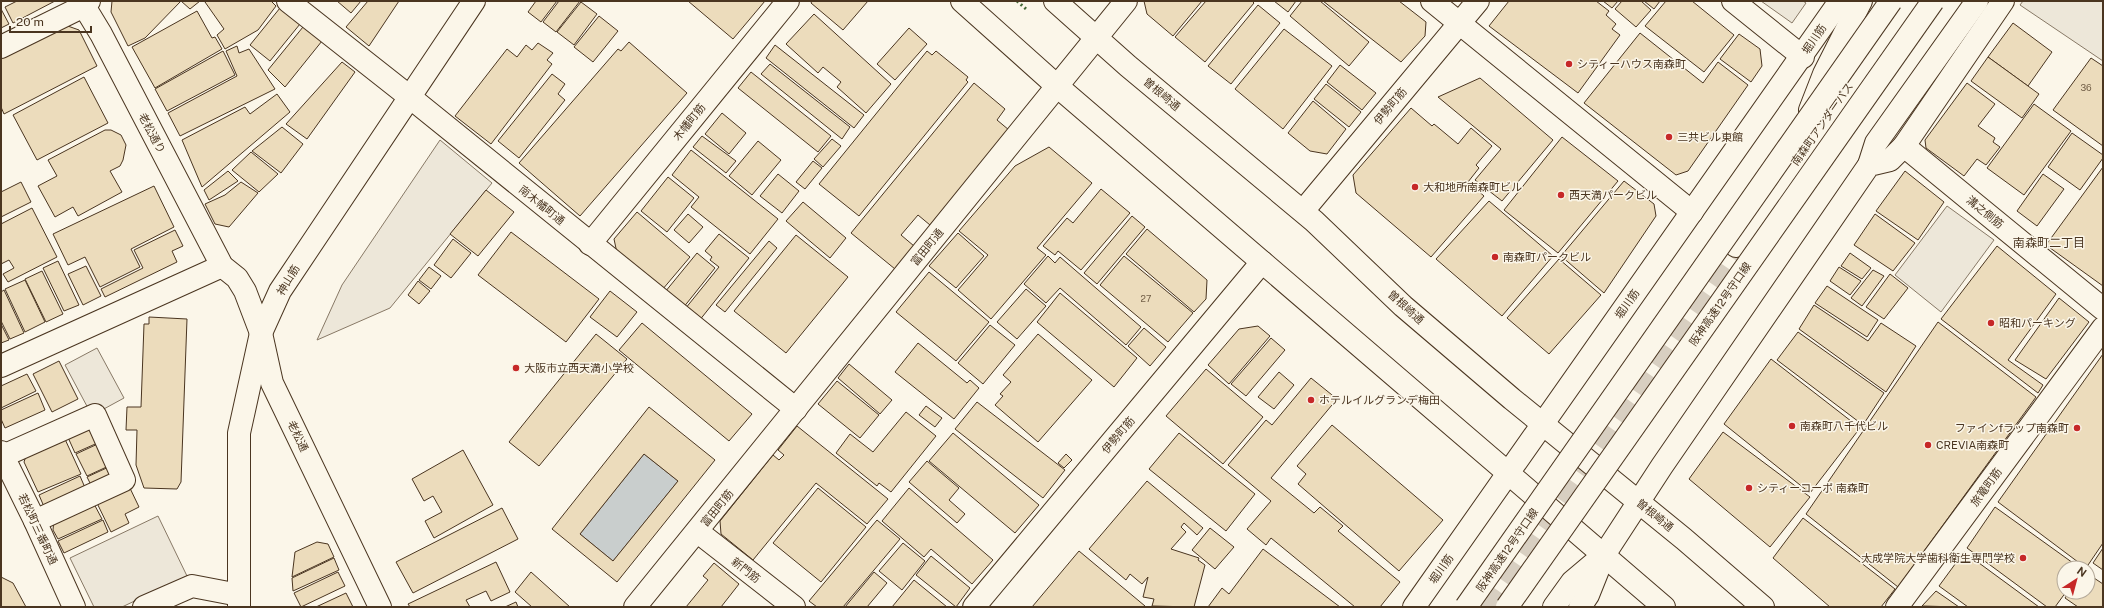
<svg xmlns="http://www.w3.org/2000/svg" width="2104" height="608" font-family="'Public Sans','Noto Sans JP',sans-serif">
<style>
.parking{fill:#ede7d9;stroke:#887966}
.water{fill:#c9cecd;stroke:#887966}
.building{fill:#ecdcbc;stroke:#4a3520;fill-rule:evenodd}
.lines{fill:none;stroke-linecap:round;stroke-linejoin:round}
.minor-tunnel{stroke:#d8cfc1;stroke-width:22;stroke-dasharray:22 11;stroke-linecap:butt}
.minor-casing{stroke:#4a3520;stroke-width:24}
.highway-casing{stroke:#4a3520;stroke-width:24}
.minor{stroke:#fbf6e9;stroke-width:22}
.highway{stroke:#fbf6e9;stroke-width:22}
.highway-bridge-casing{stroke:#4a3520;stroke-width:24;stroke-linecap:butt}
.highway-bridge{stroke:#fbf6e9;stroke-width:22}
.hedge{stroke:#436837;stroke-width:3;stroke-dasharray:2 3;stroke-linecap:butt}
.poi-dot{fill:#c62828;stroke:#fbf6e9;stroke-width:1.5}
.labels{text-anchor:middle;stroke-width:3;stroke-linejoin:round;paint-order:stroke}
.number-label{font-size:9px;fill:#725f47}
.street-label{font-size:11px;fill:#4a3520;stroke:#fbf6e9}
.poi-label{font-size:11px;fill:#4a3520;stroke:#fbf6e9;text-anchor:start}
.neighbourhood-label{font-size:12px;fill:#4a3520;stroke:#fbf6e9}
</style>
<rect width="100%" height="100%" fill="#fbf6e9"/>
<g class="parking">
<polygon points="1761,1 1803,1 1806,3 1792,23"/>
<polygon points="2023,1 2103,1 2103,61 2020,5"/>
<polygon points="440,140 492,183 390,308 317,340 342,285"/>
<polygon points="1947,206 1994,240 1941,312 1895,275"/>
<polygon points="97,348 124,398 102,410 99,404 89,410 65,365"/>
<polygon points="158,516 187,576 122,607 94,607 70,558"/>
</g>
<polygon class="water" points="644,454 678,481 613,561 580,534"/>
<g class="building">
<polygon points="17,1 55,1 13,23 5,7"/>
<polygon points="112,1 200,1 190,9 181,1 145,38 128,46 111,12"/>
<polygon points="208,1 271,1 276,6 258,30 225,49 217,35 224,29 205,2"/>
<polygon points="337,1 361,1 351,13"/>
<polygon points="368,1 399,1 369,46 346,27"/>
<polygon points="536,1 557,1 541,22 528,12"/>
<polygon points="559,1 580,1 556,32 543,22"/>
<polygon points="688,1 765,1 733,39"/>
<polygon points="812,1 868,1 843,30 811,3"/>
<polygon points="1144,1 1202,1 1173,36 1147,14"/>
<polygon points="1206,1 1252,1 1254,3 1205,62 1175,37"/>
<polygon points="1274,1 1296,1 1288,12"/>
<polygon points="1302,1 1320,1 1369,42 1349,66 1290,16"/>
<polygon points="1323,1 1399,1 1426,22 1425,36 1401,62"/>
<polygon points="1509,1 1596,1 1609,11 1606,15 1616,24 1612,29 1620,35 1578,93 1489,26"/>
<polygon points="1603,1 1618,1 1612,8"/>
<polygon points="1622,1 1641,1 1651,10 1636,27 1615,9"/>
<polygon points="1644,1 1660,1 1654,9"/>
<polygon points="1666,1 1692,1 1734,35 1704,72 1645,26"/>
<polygon points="581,2 597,14 574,45 557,32"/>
<polygon points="1258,5 1280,23 1231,84 1208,66"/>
<polygon points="280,8 300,24 270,61 250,45"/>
<polygon points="1,9 9,24 1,28"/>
<polygon points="197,11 212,38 215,37 222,49 155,88 132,47"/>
<polygon points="814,14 891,84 866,113 837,87 841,82 823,67 818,73 786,44"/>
<polygon points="599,16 618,31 593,62 574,47"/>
<polygon points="2013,23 2052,52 2028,86 1988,57"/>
<polygon points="65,25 79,30 97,66 4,114 1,107 1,57"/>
<polygon points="303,27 322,41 285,87 268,70"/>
<polygon points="909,28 927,44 895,80 877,64"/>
<polygon points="1284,29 1332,66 1283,129 1235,89"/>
<polygon points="1640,33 1703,83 1718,62 1748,85 1688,171 1676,175 1584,103"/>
<polygon points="1739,34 1760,49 1762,66 1751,82 1720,59"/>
<polygon points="629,42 687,93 580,216 519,163 618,49 621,51"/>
<polygon points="538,43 553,53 547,60 552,64 491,144 455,116 507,49 517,57 526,45 532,50"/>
<polygon points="775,45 864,115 854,128 766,58"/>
<polygon points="237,46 239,53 249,49 275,89 180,136 168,113 237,76 226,51"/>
<polygon points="223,51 235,75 167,111 155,89"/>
<polygon points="927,51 932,55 936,51 968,77 966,80 968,82 859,216 819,184"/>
<polygon points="1988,57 2039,94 2022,118 1971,81"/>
<polygon points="2091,58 2103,66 2103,146 2053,110"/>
<polygon points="342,62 355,72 307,139 286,124"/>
<polygon points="770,64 850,127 842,139 761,74"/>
<polygon points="1340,65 1376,93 1362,110 1327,82"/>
<polygon points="751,72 831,136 818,152 738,88"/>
<polygon points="552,74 565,84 558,94 565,100 519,158 498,141"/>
<polygon points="84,77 108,123 37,160 13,115"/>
<polygon points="1480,78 1553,140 1502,201 1475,180 1501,149 1438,97"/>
<polygon points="974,83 1005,109 997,120 1009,130 930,225 918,215 901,235 914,246 895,269 851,233"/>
<polygon points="1967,83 1995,104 1978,126 1995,138 1993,142 2000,147 1986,165 1977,159 1964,176 1926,148 1925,140"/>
<polygon points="1326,84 1361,112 1349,127 1314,99"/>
<polygon points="277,94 290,112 202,187 182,140 245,107 250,114"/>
<polygon points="1313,101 1346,129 1327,154 1310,151 1288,133"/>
<polygon points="2034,104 2071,131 2024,195 1987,168"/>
<polygon points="1411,108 1432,126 1434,124 1458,144 1471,128 1492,146 1476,165 1479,168 1468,182 1484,196 1431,257 1356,193 1353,175"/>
<polygon points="722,113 746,133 729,154 705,134"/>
<polygon points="282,127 303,144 281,173 252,151"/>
<polygon points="105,130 111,130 121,135 126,145 123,160 120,166 110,171 122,192 78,216 73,207 55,217 38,186 57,176 48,160"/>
<polygon points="2072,133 2103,155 2103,158 2080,190 2048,167"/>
<polygon points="702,136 736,161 726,173 693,147"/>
<polygon points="1562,137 1618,181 1558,253 1504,210"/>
<polygon points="832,139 841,146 823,167 814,159"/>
<polygon points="758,141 781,160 752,195 729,176"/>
<polygon points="1049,147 1092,183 1037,248 1046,255 991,319 958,290 988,255 959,231 1015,166"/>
<polygon points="691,150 778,219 750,254 691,207 699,197 672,175"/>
<polygon points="251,152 278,174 259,192 232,170"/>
<polygon points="813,161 822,168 805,189 796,182"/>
<polygon points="2103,167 2103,286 2046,245"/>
<polygon points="228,171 238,181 209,200 204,190"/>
<polygon points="1905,171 1944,202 1918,240 1876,211"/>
<polygon points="778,174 799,191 782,213 760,196"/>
<polygon points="2043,174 2064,189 2037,226 2017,211"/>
<polygon points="668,177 694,198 667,232 641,211"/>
<polygon points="1624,181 1654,204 1656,216 1604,293 1561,256"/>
<polygon points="21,182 31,202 1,217 1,192"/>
<polygon points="241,182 258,193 229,227 215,224 205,204 225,195"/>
<polygon points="154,186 174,227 131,249 140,267 100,287 85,257 68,265 53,234"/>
<polygon points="1101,189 1130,213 1081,270 1058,251 1055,255 1043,246 1067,218 1073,223"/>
<polygon points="486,190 514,212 478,256 450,234"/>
<polygon points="1489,201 1553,256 1502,316 1436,259"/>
<polygon points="803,202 846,238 830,258 786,221"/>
<polygon points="32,208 57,257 8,282 3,274 14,268 9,260 1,264 1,224"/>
<polygon points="637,212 690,257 662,290 617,253 614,239"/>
<polygon points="688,214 703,227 689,243 674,230"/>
<polygon points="1875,214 1915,243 1893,271 1854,245"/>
<polygon points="1132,216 1145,227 1097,284 1084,273"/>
<polygon points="1147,229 1207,280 1206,299 1194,312 1126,254"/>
<polygon points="175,230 183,246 172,251 177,262 105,297 101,289 143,268 134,250"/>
<polygon points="511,232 599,299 566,342 478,275"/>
<polygon points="958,233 984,256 956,288 929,266"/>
<polygon points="719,234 749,258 699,321 685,309 719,267 710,260 712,257 705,251"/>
<polygon points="796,235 848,277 786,353 734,311"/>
<polygon points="453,239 471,253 451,278 434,265"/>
<polygon points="769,241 777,248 725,312 716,305"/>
<polygon points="1997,246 2056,294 2008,360 2043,385 2038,393 1941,319"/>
<polygon points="697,253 715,268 683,308 665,292"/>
<polygon points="1850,253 1871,268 1862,279 1841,266"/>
<polygon points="1048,256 1055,263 1060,257 1141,327 1126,345 1060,288 1046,303 1024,284"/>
<polygon points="1124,256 1193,313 1168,342 1100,285"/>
<polygon points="1559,259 1601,295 1549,354 1507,318"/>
<polygon points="58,261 79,305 64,311 43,268"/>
<polygon points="86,266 101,296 83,305 68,274"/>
<polygon points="429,267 441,276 431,289 419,280"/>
<polygon points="1839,267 1861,281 1850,295 1830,281"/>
<polygon points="1873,270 1884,276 1862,306 1851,298"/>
<polygon points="42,271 63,314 46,322 25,279"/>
<polygon points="929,272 989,322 956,361 896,312"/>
<polygon points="1890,274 1908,288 1884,319 1866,307"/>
<polygon points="25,280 45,322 25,332 5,289"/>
<polygon points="418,281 430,291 419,304 408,295"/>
<polygon points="1827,286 1878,320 1867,337 1815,303"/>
<polygon points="1026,289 1046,306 1017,339 997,322"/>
<polygon points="4,290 24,333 10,339 1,321 1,292"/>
<polygon points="610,291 637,312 617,337 590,317"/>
<polygon points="1060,293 1137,358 1114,387 1037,322"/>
<polygon points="2059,298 2089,322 2046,379 2015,360"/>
<polygon points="1814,305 1868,341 1881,323 1916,346 1886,392 1799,329"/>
<polygon points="149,317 187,319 181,482 177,489 144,488 136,465 137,430 126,430 127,407 141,407 144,324 149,324"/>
<polygon points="1938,322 2036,397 1898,587 1806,514"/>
<polygon points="642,323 752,414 729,441 619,350"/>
<polygon points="1,324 9,340 1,343"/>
<polygon points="990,325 1015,345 983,384 958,363"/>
<polygon points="1258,326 1270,336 1229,384 1208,365 1239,329"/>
<polygon points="1144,328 1166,347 1150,366 1128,346"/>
<polygon points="1798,332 1884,393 1863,425 1777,360"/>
<polygon points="596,334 627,359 539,466 509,442"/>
<polygon points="1038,334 1092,380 1038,442 995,405 1003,396 1000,394 1011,382 1003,375"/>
<polygon points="1271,338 1285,350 1246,396 1231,384"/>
<polygon points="918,343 967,383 970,380 979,388 954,419 895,372"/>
<polygon points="2103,354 2103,543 2086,568 1998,502"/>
<polygon points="1771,359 1860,428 1810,493 1724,424"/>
<polygon points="59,361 78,399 52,412 33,374"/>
<polygon points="849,364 892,400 880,414 838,378"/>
<polygon points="1206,369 1263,417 1223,464 1166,416"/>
<polygon points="1279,372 1294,385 1274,409 1258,397"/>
<polygon points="27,374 36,391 1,408 1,386"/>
<polygon points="1311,378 1337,399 1271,478 1314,513 1320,507 1343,526 1338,531 1400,582 1380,607 1355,607 1271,538 1266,545 1247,529 1271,501 1228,465 1266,420 1272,425"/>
<polygon points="837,381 879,415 860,438 818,404"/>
<polygon points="38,393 45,410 5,428 1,419 1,410"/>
<polygon points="977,402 1065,470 1043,498 955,429"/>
<polygon points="926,406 942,418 935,427 919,415"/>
<path d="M649 407 715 460 617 582 552 529ZM644 454 678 481 613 561 580 534Z"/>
<polygon points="906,412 936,436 891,492 879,483 877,486 836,453 850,434 873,452"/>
<polygon points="93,421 102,441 75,453 66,433"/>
<polygon points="1332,425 1443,520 1399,571 1298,484 1306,474 1297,466"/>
<polygon points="797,426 888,499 867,524 816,483 753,560 721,534 720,521 773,455 779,460 784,455 778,450"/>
<polygon points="1723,432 1810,497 1770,547 1689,479"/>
<polygon points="953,433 1039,505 1015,533 929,461"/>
<polygon points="1179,433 1255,494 1226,531 1149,469"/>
<polygon points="64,437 81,474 38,492 24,462 27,453"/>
<polygon points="102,442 113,464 87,476 76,454"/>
<polygon points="463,450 493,505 434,538 425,521 442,512 433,496 424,501 412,479"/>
<polygon points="1066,454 1072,460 1064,468 1058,463"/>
<polygon points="927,461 959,488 949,500 965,514 957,523 909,482"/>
<polygon points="113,465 119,477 93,489 87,477"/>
<polygon points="80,476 86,490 45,509 39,495"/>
<polygon points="1147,481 1203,528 1197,535 1184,523 1181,527 1186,532 1171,549 1199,558 1198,560 1205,565 1194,607 1152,606 1154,599 1143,597 1148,577 1142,584 1130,574 1126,580 1089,549"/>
<polygon points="128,484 139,507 125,514 129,523 111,532 95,499"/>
<polygon points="818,488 866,527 821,582 773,543"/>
<polygon points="909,488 993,560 972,584 931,549 924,557 882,521"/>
<polygon points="93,502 102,519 58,539 53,530 54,519"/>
<polygon points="1995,507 2080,568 2064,568 2064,592 2066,592 2055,607 2047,607 1967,548"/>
<polygon points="502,508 518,539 413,593 396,562"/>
<polygon points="1803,518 1895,589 1881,607 1830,607 1773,558"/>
<polygon points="103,520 108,532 64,553 58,541"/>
<polygon points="877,520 900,539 843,607 817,607 809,601"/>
<polygon points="1210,528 1234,547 1215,569 1192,550"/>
<polygon points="317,542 328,544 334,557 292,577 295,552"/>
<polygon points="903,543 925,561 902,590 879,571"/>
<polygon points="2103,548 2103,570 2093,563"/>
<polygon points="1263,549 1340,607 1208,607 1222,588 1229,594"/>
<polygon points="1079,551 1145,606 1143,607 1032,607"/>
<polygon points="1964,552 2039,607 1968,607 1939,586"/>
<polygon points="931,556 970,588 956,607 916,575"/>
<polygon points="334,558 339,570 293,591 292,578"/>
<polygon points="496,562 510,592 491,601 486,591 466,600 470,607 410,607 408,604"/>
<polygon points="714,563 739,584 721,607 686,607 708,580 703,576"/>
<polygon points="338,572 345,586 301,607 294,593"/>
<polygon points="531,572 570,607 532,607 515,592"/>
<polygon points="874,572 887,583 867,607 845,607"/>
<polygon points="2088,574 2103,584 2103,607 2078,607 2065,598 2069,592 2088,592"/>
<polygon points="1,577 13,583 26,607 1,607"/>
<polygon points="914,580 947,607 892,607"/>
<polygon points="1936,591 1959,607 1922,606"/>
<polygon points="346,593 353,607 316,607"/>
<polygon points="516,602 518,607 505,607"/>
</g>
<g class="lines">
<polyline class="minor-tunnel" points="1483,607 1736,246"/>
<g class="minor-casing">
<g id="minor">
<polyline points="81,1 101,34 222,266 237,278 245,291 261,333 272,383 380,607"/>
<polyline points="288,1 411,98 796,409"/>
<polyline points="1432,1 1692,212"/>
<polyline points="1733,1 1803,57"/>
<polyline points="1,47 84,6 89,1"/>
<polyline points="1904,146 2103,309"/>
<polyline points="1303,211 1478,1"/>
<polyline points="590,244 788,1"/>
<polyline points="1736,246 1907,1"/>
<polyline points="1,366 222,266"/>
<polyline points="1,452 35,521 74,607"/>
<polyline points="3,456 95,415 124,480 35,521"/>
<polyline points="698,532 794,607"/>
<polyline points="144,607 192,586 239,595"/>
<polyline points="239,607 239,433 261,333 280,291 474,1"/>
<polyline points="635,607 1126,1"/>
<polyline points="974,607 1262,262"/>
<polyline points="1414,607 1840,1"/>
<polyline points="1580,607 1588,595 1604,555 1662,466 1869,165 1890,160 1904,146 2003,1"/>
<polyline points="1897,607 2103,328"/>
</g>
</g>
<g class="highway-casing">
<g id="highway">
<polyline points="962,1 1057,86 1664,607"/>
<polyline points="1055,1 1128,66 1314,221 1403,306 1512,399 1684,539 1763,607"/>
<polyline points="1810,110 1824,74 1861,1"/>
<polyline points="1869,165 1876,143 1977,1"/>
<polyline points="1554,607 1572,582 1604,555"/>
</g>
</g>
<use href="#minor" class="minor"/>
<use href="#highway" class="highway"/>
<g class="highway-bridge-casing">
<g id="highway-bridge">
<polyline points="1466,607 1891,1"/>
<polyline points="1507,607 1933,1"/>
</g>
</g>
<use href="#highway-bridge" class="highway-bridge"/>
<polyline class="hedge" points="1017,1 1026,9"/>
</g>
<g class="poi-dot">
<circle cx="1569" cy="64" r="4"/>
<circle cx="1669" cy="137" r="4"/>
<circle cx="1415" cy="187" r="4"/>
<circle cx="1561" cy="195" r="4"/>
<circle cx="1495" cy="257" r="4"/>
<circle cx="1991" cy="323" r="4"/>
<circle cx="516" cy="368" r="4"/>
<circle cx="1311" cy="400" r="4"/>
<circle cx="1792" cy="426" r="4"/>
<circle cx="2077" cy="428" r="4"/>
<circle cx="1928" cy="445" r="4"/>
<circle cx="1749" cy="488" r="4"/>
<circle cx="2023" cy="558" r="4"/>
</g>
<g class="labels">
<g class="number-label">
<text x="2086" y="91">36</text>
<text x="1146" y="302">27</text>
</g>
<g class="street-label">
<text transform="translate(1814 39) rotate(-56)" y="4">堀川筋</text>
<text transform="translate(1162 94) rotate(40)" y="4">曽根崎通</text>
<text transform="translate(1390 106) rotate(-50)" y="4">伊勢町筋</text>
<text transform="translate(689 122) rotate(-51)" y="4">木幡町筋</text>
<text transform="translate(1822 124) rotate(-55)" y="4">南森町アンダーパス</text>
<text transform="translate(152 133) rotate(62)" y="4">老松通り</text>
<text transform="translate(542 205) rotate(39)" y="4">南木幡町通</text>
<text transform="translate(1985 212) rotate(39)" y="4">溝之側筋</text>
<text transform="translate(927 247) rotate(-51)" y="4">富田町通</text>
<text transform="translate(288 280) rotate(-59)" y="4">神山筋</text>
<text transform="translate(1627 304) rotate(-55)" y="4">堀川筋</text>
<text transform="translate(1720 304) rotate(-55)" y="4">阪神高速12号守口線</text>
<text transform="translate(1406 307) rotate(42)" y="4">曽根崎通</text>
<text transform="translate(1118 435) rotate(-50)" y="4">伊勢町筋</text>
<text transform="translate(298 436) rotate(64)" y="4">老松通</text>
<text transform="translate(1986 487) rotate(-54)" y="4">旅篭町筋</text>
<text transform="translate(717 508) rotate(-51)" y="4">富田町筋</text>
<text transform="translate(1655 515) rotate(39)" y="4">曽根崎通</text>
<text transform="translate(38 529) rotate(65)" y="4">若松町三番町通</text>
<text transform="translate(1507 550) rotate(-55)" y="4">阪神高速12号守口線</text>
<text transform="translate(1441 569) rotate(-55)" y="4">堀川筋</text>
<text transform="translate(746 570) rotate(38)" y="4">新門筋</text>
</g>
<g class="poi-label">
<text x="1577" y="68">シティーハウス南森町</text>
<text x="1677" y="141">三共ビル東館</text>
<text x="1423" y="191">大和地所南森町ビル</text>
<text x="1569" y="199">西天満パークビル</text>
<text x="1503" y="261">南森町パークビル</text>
<text x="1999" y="327">昭和パーキング</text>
<text x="524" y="372">大阪市立西天満小学校</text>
<text x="1319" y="404">ホテルイルグランデ梅田</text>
<text x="1800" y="430">南森町八千代ビル</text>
<text x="2069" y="432" text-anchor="end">ファインfラップ南森町</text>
<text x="1936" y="449">CREVIA南森町</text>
<text x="1757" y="492">シティーコーポ 南森町</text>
<text x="2015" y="562" text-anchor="end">太成学院大学歯科衛生専門学校</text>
</g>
<g class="neighbourhood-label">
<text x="2049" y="247">南森町二丁目</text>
</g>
</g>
<rect width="2104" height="608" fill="none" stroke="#4a3520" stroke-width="4"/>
<g transform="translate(2076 580) rotate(36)"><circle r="19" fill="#fbf6e9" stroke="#b4a999"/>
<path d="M0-3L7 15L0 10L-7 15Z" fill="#c62828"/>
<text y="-6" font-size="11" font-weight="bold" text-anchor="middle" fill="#4a3520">N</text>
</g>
<path d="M10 26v6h81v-6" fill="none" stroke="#4a3520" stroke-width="2"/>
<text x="16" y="26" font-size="12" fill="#4a3520" stroke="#fbf6e9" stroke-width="3" paint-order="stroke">20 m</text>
</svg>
